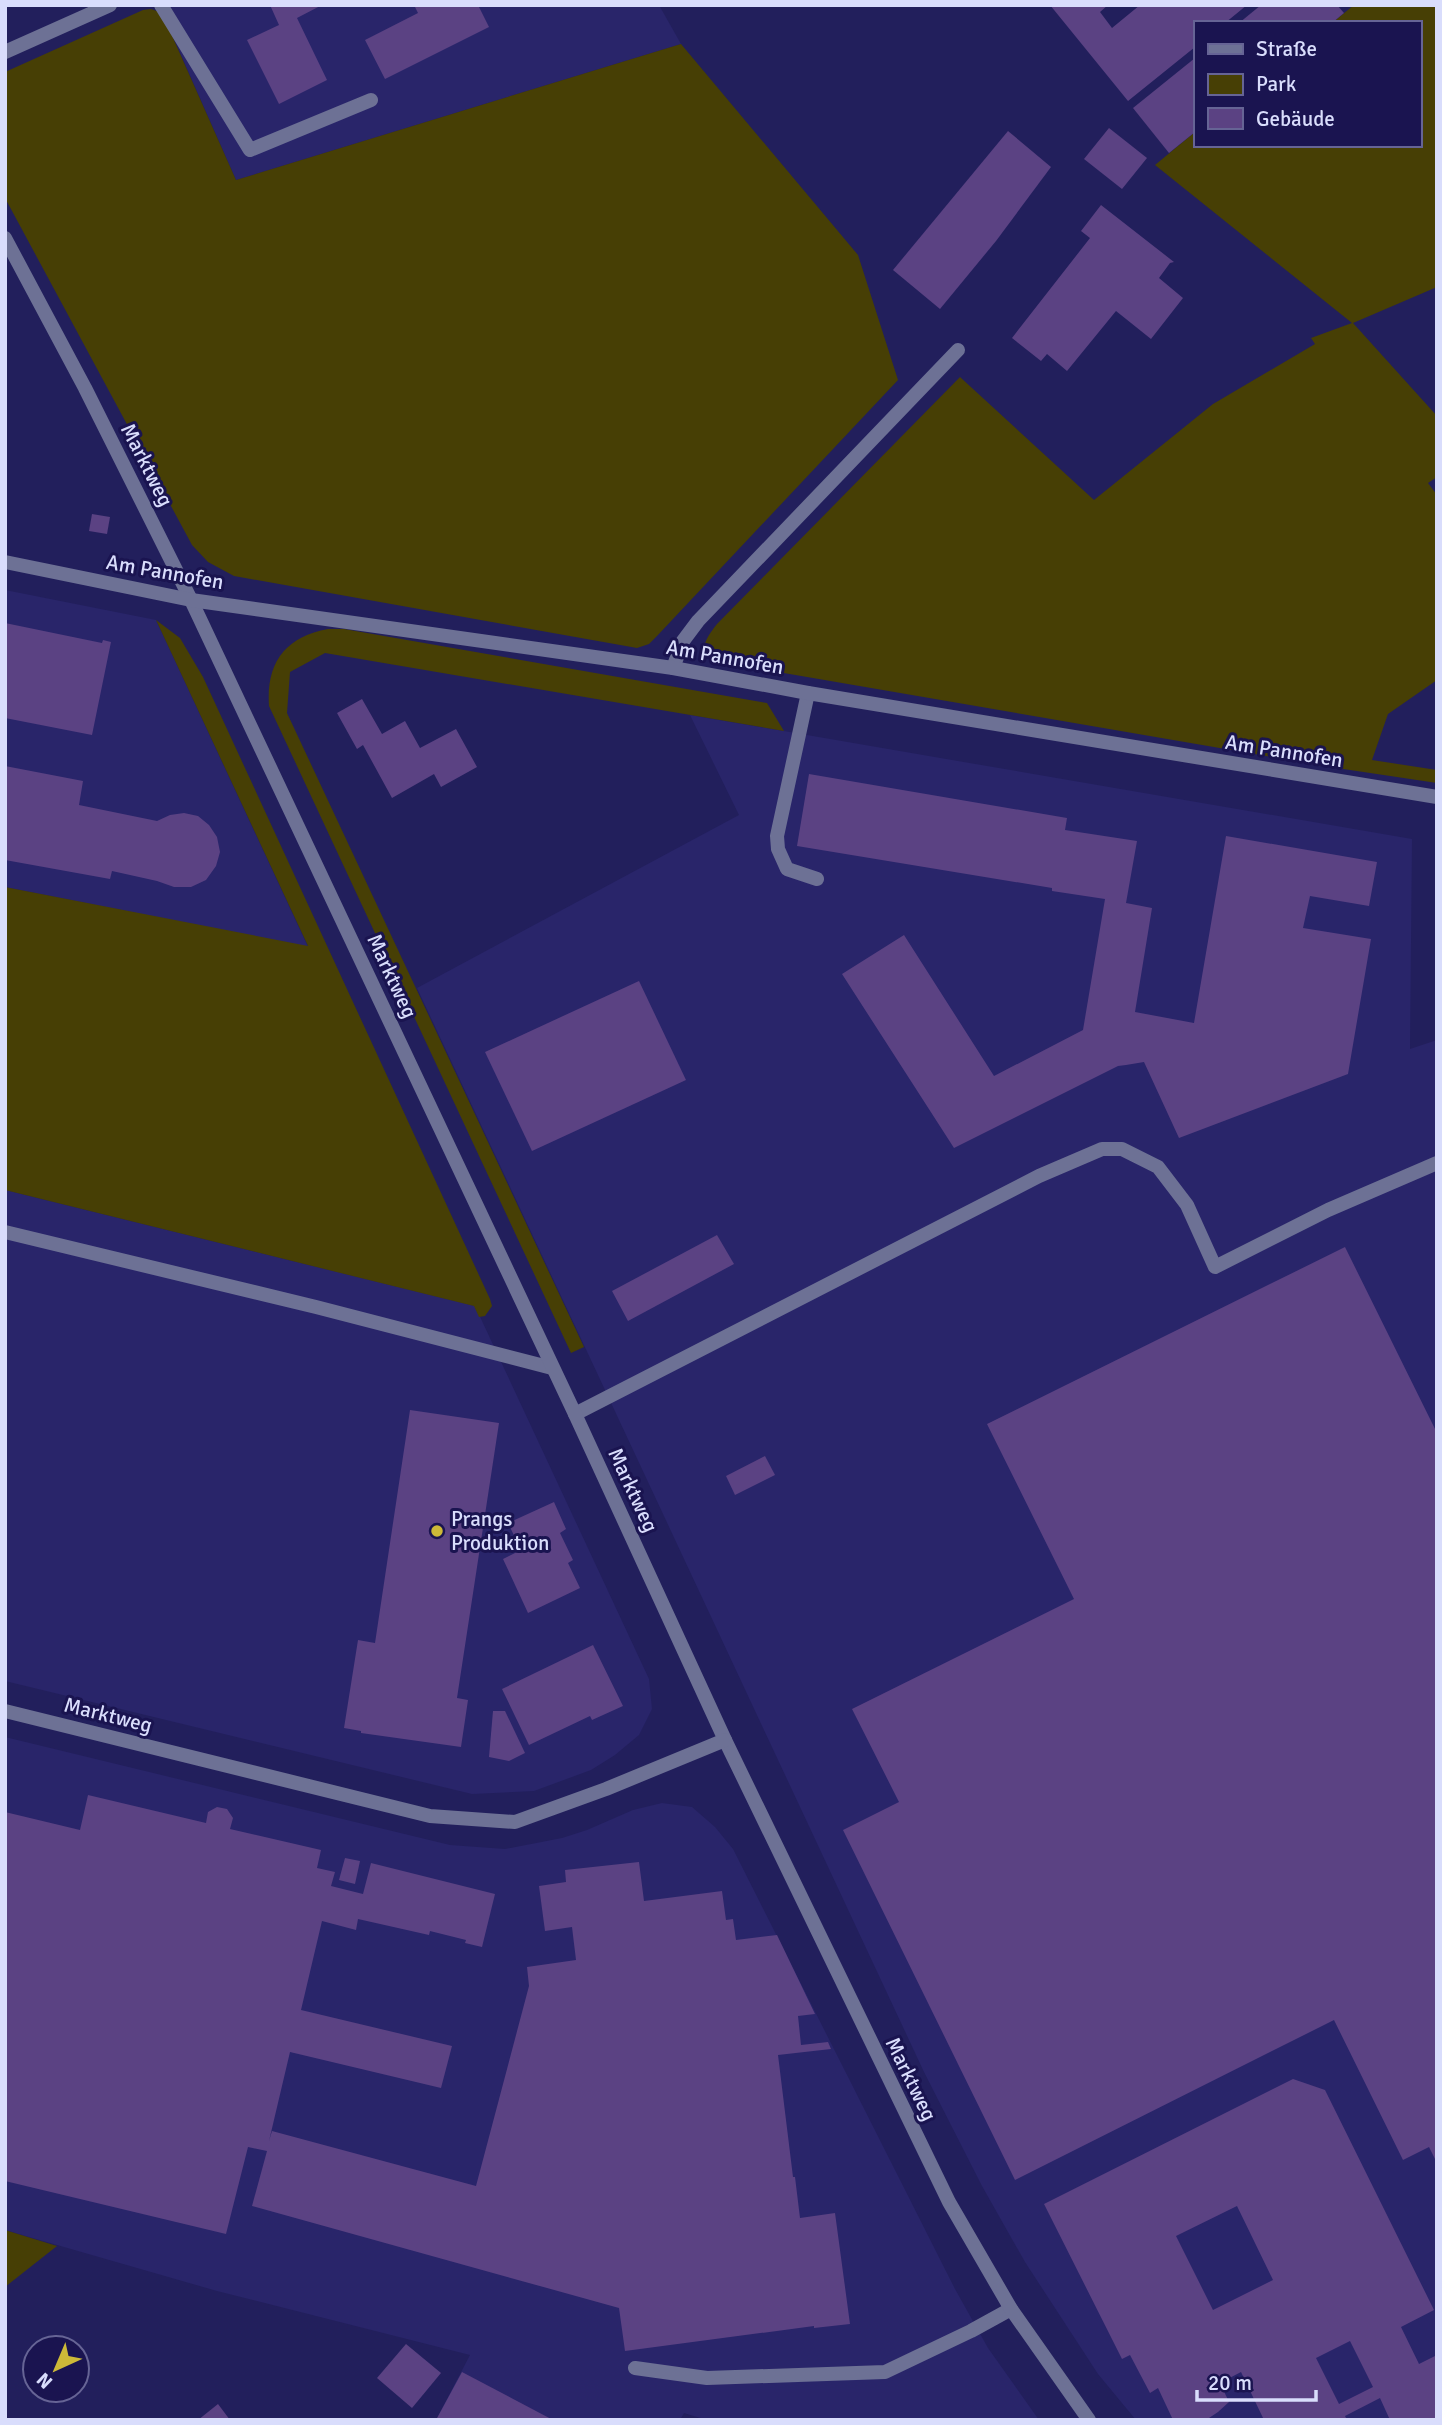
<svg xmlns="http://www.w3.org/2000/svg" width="1442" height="2425" font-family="Signika,sans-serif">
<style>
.built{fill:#29256a}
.green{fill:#473f05}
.building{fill:#5b4283;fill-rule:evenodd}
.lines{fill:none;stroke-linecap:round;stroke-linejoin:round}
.lane{stroke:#6d7195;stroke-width:14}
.street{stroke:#6d7195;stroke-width:14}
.poi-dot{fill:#cdb938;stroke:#1a1450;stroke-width:2.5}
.labels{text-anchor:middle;stroke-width:6;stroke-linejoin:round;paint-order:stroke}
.street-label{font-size:21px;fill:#d9ddfc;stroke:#1a1450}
.poi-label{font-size:21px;fill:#d9ddfc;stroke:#1a1450;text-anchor:start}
</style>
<rect width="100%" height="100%" fill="#221f5c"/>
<g class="built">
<polygon points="159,5 659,5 681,44 236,180"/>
<polygon points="5,590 156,620 308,947 5,887"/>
<polygon points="690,715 1412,839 1410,1049 1437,1040 1437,2420 1136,2420 1098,2374 1025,2262 982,2186 924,2072 417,988 739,815"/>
<polygon points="5,1190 475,1306 649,1679 652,1709 639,1735 615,1755 591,1770 534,1791 472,1794 5,1681"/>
<polygon points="5,1737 450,1845 505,1849 562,1838 587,1830 633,1810 662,1803 692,1807 715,1827 733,1849 955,2289 988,2348 1039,2420 707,2420 684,2413 680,2420 436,2420 470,2355 217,2291 5,2230"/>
</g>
<g class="green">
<path d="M1354 5H1437V287L1353 323 1437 416V477L1428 483 1437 495V680L1388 714 1372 760 1437 770V783L1330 767 720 662C695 655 705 639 717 624L960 377 1094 500 1213 404 1315 344 1311 338 1352 323 1155 165 1195 132V145H1419V23H1332Z"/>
<polygon points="151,9 162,13 236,180 681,44 858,255 898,380 657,636 649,644 637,648 234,576 208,562 192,545 5,198 5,72 143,10"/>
<polygon points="156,620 180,638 203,677 490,1299 492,1306 485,1316 479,1317 474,1306 5,1190 5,887 308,946"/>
<path d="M328 629H344L767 703 784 731 325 653 290 672 287 713 584 1347 571 1353 269 706C266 663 285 637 328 629Z"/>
<polygon points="5,2230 57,2246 5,2287"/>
</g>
<g class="building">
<polygon points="270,5 322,5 297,18 327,80 279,104 247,40 279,25"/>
<polygon points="414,5 478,5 489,27 385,79 365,40 418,13"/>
<polygon points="1050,5 1108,5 1100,12 1112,28 1140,5 1247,5 1225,23 1195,23 1195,47 1128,101"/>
<polygon points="1261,5 1337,5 1344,13 1332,23 1239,23"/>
<polygon points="1195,58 1195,132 1169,153 1133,108"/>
<polygon points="1109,128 1147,158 1122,189 1084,159"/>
<polygon points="1008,131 1051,167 996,241 940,309 893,270"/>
<polygon points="1101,205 1174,262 1170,263 1159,278 1183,298 1151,339 1116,311 1067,371 1047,354 1041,361 1012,338 1090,238 1081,231"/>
<polygon points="92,514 110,517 107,534 89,531"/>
<polygon points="5,623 102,643 103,640 111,642 92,735 5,718"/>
<polygon points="362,699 382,734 405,721 420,748 456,729 477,767 441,787 434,774 392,798 363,745 357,749 337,713"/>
<polygon points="5,766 83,781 79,805 157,821 170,815 184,813 198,816 209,825 217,837 220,852 216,866 206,880 191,887 174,887 157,881 112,871 110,879 5,860"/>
<polygon points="809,774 1067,818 1065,830 1137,841 1126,903 1152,908 1135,1012 1194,1023 1226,836 1377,862 1369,906 1310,896 1303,928 1371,939 1348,1074 1179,1138 1144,1062 1126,1065 1118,1066 954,1148 842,974 904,935 994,1076 1083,1030 1105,899 1052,891 1052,888 797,846"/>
<polygon points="639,981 686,1080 532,1151 485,1052"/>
<polygon points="717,1235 734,1264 628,1321 612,1291"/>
<polygon points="1345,1247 1437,1433 1437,2163 1429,2147 1403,2160 1334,2020 1015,2180 843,1830 899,1802 852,1709 1074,1599 987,1424"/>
<polygon points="410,1410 499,1423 457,1698 468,1700 461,1747 361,1733 361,1731 344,1728 358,1640 375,1643"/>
<polygon points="765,1456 775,1475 735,1495 726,1476"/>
<polygon points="554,1502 566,1529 560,1533 573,1560 568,1563 580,1588 528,1613 503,1559 521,1550 508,1523"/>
<polygon points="593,1645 623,1706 592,1720 590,1716 529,1745 502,1689"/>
<polygon points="493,1711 505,1711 525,1753 509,1761 489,1757"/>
<polygon points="88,1795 206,1823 208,1812 217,1807 227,1809 233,1818 230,1829 321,1850 317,1868 335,1872 331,1886 363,1894 371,1863 495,1894 482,1947 465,1943 466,1940 430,1931 429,1935 358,1919 356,1930 322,1921 301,2010 452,2046 441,2088 290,2052 269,2141 272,2131 476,2186 529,1986 527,1967 576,1960 572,1927 545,1931 539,1886 566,1882 565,1870 639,1862 644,1901 722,1891 726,1920 733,1919 736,1940 777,1935 815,2014 798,2016 801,2045 828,2042 831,2049 778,2055 793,2177 795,2177 800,2218 835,2213 850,2324 814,2328 814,2326 625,2351 619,2308 252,2206 267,2151 248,2147 226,2234 5,2181 5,1812 80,1830"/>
<polygon points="345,1858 360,1861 355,1884 339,1880"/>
<path d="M1293 2079 1325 2090 1434 2310 1401 2327 1419 2364 1437 2355V2420H1390L1380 2398 1345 2416 1347 2420H1264L1241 2372 1220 2383 1229 2402 1218 2412 1206 2420H1173L1158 2388 1150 2393 1130 2355 1122 2359 1044 2204ZM1237 2206 1273 2280 1213 2310 1176 2236ZM1350 2341 1373 2387 1339 2404 1316 2358Z"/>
<polygon points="406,2344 441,2373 412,2408 377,2378"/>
<polygon points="462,2372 553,2420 436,2420"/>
<polygon points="218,2404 230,2420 198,2420"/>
</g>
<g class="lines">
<g class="lane">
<polyline points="161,5 250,150 371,100"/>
<polyline points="5,52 110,5"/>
<polyline points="673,668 683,641 698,621 958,350"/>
<polyline points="808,693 777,836 778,849 787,869 817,879"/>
<polyline points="5,1232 316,1307 552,1368"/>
<polyline points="575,1414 1039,1176 1102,1149 1122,1149 1158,1167 1187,1205 1215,1267 1328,1210 1437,1163"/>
<polyline points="635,2368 707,2378 885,2372 971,2331 1011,2309"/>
</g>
<g class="street">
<polyline points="5,238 85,388 191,600 575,1414 725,1740 949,2202 1011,2309 1089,2420"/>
<polyline points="5,562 191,600 673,668 808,693 1437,797"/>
<polyline points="5,1711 430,1816 515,1822 606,1789 725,1740"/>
</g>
</g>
<circle class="poi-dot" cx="437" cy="1531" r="7"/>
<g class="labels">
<g class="street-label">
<text transform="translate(147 465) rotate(63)" y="7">Marktweg</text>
<text transform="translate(165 572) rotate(10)" y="7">Am Pannofen</text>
<text transform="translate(725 657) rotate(10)" y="7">Am Pannofen</text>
<text transform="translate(1284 751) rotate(9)" y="7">Am Pannofen</text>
<text transform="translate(392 976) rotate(65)" y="7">Marktweg</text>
<text transform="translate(633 1490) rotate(65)" y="7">Marktweg</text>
<text transform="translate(108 1715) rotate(14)" y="7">Marktweg</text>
<text transform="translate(911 2079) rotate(64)" y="7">Marktweg</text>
</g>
<g class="poi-label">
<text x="451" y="1526">Prangs<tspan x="451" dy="24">Produktion</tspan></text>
</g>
</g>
<rect width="1442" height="2425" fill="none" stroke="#d9ddfc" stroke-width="14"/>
<rect x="1194" y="21" width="228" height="126" fill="#1a1450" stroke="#666495" stroke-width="2"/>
<rect x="1208" y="44" width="35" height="10" fill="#6d7195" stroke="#666495" stroke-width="2"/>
<text x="1256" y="56" font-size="21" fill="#d9ddfc">Straße</text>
<rect x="1208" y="74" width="35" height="21" fill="#473f05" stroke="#666495" stroke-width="2"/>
<text x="1256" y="91" font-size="21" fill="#d9ddfc">Park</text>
<rect x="1208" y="108" width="35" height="21" fill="#5b4283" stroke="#666495" stroke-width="2"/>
<text x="1256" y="126" font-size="21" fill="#d9ddfc">Gebäude</text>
<g transform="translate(56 2369) rotate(224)"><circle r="33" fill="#1a1450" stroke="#666495" stroke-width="2"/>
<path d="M0-5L12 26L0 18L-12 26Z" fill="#cdb938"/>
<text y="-10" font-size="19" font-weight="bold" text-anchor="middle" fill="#d9ddfc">N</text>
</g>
<path d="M1197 2390v10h119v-10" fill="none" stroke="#d9ddfc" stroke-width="3.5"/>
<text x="1208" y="2390" font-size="21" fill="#d9ddfc" stroke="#1a1450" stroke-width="5" paint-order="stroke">20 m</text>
</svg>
